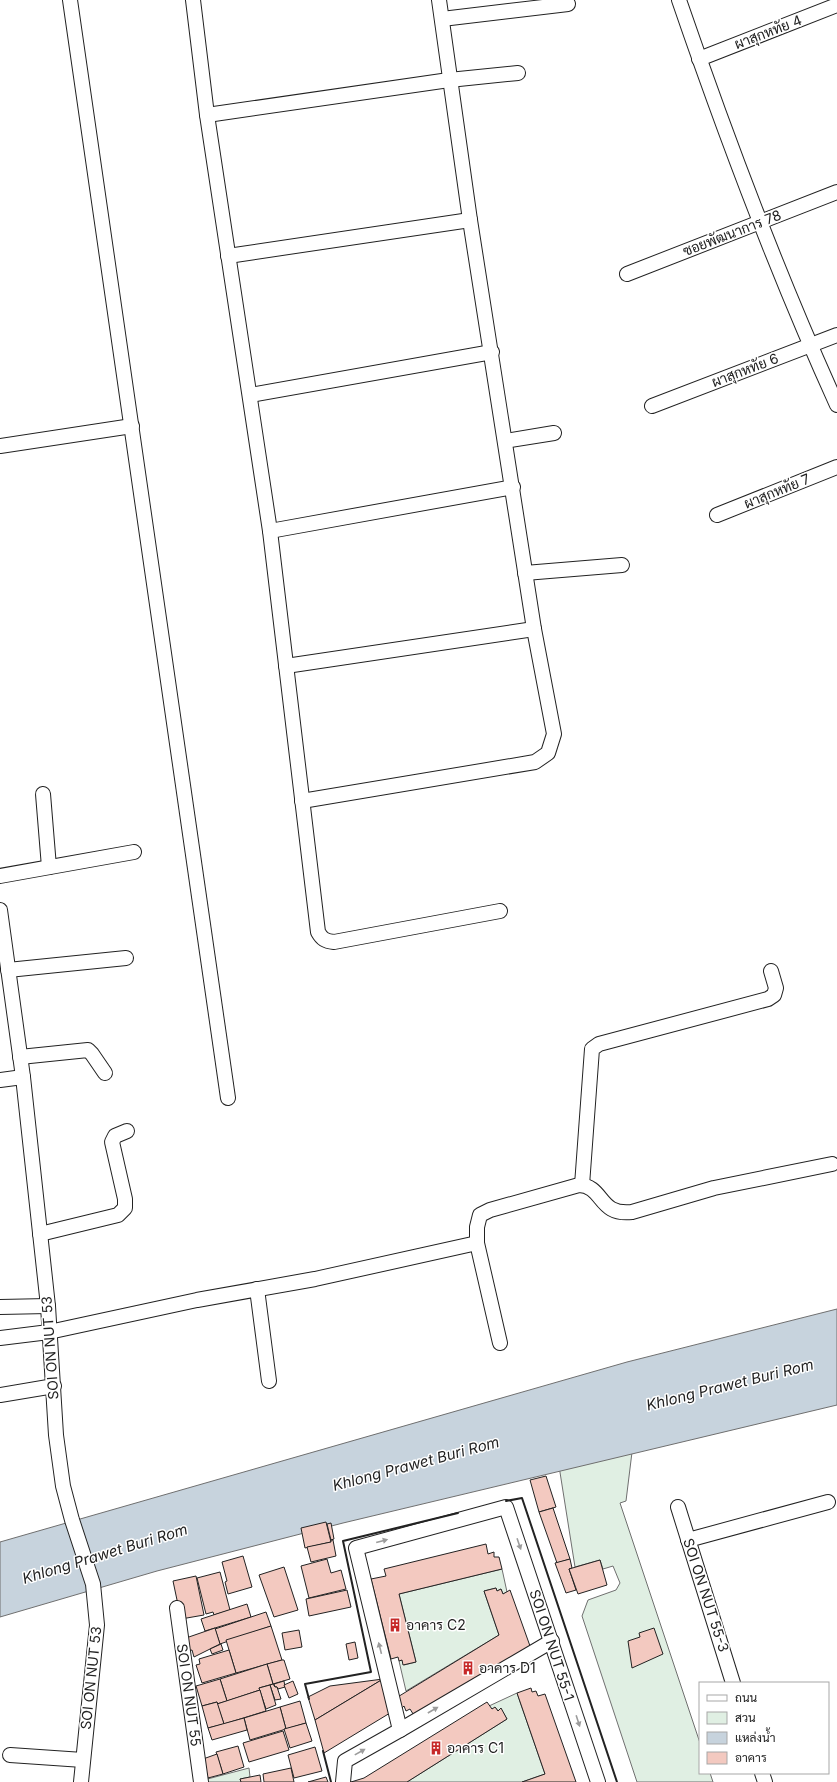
<svg xmlns="http://www.w3.org/2000/svg" width="837" height="1782" font-family="Inter,Sarabun,sans-serif">
<style>
.green{fill:#e0efe3;stroke:#6f6f6f}
.water{fill:#c7d3dd;stroke:#6f6f6f}
.building{fill:#f3c9c0;stroke:#222}
.lines{fill:none;stroke-linecap:round;stroke-linejoin:round}
.minor-casing{stroke:#222;stroke-width:16}
.minor{stroke:#fff;stroke-width:14}
.wall{stroke:#222;stroke-width:2}
.oneway{fill:#9c9c9c}
.labels{text-anchor:middle;stroke-width:3;stroke-linejoin:round;paint-order:stroke}
.street-label{font-size:14px;fill:#222;stroke:#fff}
.poi-label{font-size:14px;fill:#222;stroke:#fff;text-anchor:start}
.water-label{font-size:15px;font-style:italic;fill:#222;stroke:#fff}
</style>
<rect width="100%" height="100%" fill="#fff"/>
<g class="green">
<polygon points="633,1444 626,1501 620,1503 700,1743 700,1773 710,1773 713,1782 637,1782 582,1616 588,1600 616,1590 620,1583 613,1566 603,1569 600,1560 575,1567 559,1466"/>
<polygon points="502,1569 507,1592 503,1594 501,1589 497,1591 496,1588 484,1591 499,1635 406,1691 399,1661 402,1660 404,1665 416,1662 399,1594"/>
<polygon points="517,1693 545,1774 522,1782 407,1782 507,1719 501,1709 498,1711 496,1708 492,1709 489,1706"/>
<polygon points="249,1768 250,1777 240,1779 241,1782 201,1782 200,1781"/>
</g>
<polygon class="water" points="837,1309 837,1405 343,1523 157,1571 0,1617 0,1542 627,1362"/>
<g class="building">
<polygon points="546,1476 556,1507 539,1512 530,1480"/>
<polygon points="553,1508 570,1559 557,1563 539,1512"/>
<polygon points="326,1522 331,1542 305,1548 301,1528"/>
<polygon points="331,1523 334,1539 331,1540 327,1524"/>
<polygon points="331,1540 333,1540 336,1556 311,1562 307,1547 331,1542"/>
<polygon points="486,1544 488,1554 494,1552 494,1557 499,1557 502,1569 399,1594 416,1662 403,1665 402,1660 399,1661 398,1657 391,1659 371,1579 386,1576 384,1569"/>
<polygon points="243,1556 252,1587 228,1594 225,1582 227,1581 222,1562"/>
<polygon points="327,1559 331,1573 341,1570 346,1589 309,1598 301,1566"/>
<polygon points="570,1559 572,1568 569,1569 576,1590 566,1593 555,1563"/>
<polygon points="600,1560 607,1585 578,1594 569,1569"/>
<polygon points="284,1567 298,1610 274,1617 259,1575"/>
<polygon points="220,1572 230,1610 214,1615 213,1612 206,1614 197,1578"/>
<polygon points="196,1576 204,1615 181,1619 173,1581"/>
<polygon points="496,1588 497,1591 501,1589 503,1594 510,1590 530,1646 415,1717 410,1709 406,1711 404,1706 402,1708 396,1698 499,1635 484,1591"/>
<polygon points="347,1590 351,1607 309,1616 306,1599"/>
<polygon points="247,1604 251,1617 205,1631 201,1619"/>
<polygon points="266,1612 271,1626 220,1644 215,1629"/>
<polygon points="271,1626 282,1660 236,1673 226,1640"/>
<polygon points="215,1628 220,1644 194,1657 192,1650 187,1651 183,1639"/>
<polygon points="654,1628 663,1654 632,1668 628,1641 640,1637 639,1633"/>
<polygon points="299,1630 302,1647 285,1650 282,1633"/>
<polygon points="355,1642 358,1658 349,1660 346,1644"/>
<polygon points="221,1644 223,1650 212,1654 210,1649"/>
<polygon points="229,1650 236,1673 202,1683 196,1665 200,1664 199,1659"/>
<polygon points="282,1660 284,1660 290,1679 273,1684 267,1664"/>
<polygon points="267,1664 273,1684 259,1688 260,1690 227,1701 220,1679"/>
<polygon points="220,1679 227,1701 217,1704 217,1702 202,1706 196,1686"/>
<polygon points="383,1679 315,1720 308,1697 330,1686"/>
<polygon points="383,1679 390,1713 324,1753 315,1720"/>
<polygon points="284,1681 285,1687 278,1689 277,1687 275,1687 274,1684"/>
<polygon points="293,1681 298,1694 289,1698 284,1685"/>
<polygon points="273,1684 275,1687 277,1687 281,1699 275,1700 270,1685"/>
<polygon points="270,1685 276,1705 266,1709 259,1688"/>
<polygon points="531,1688 532,1692 536,1691 538,1696 545,1694 576,1782 522,1782 545,1774 517,1693"/>
<polygon points="260,1690 266,1711 224,1724 217,1704"/>
<polygon points="300,1701 306,1723 286,1729 280,1707"/>
<polygon points="217,1702 224,1724 208,1728 202,1706"/>
<polygon points="487,1702 492,1709 495,1707 498,1711 501,1708 507,1719 407,1782 351,1782 364,1778"/>
<polygon points="280,1707 286,1729 250,1740 244,1718"/>
<polygon points="244,1718 247,1730 212,1740 208,1728"/>
<polygon points="306,1723 312,1741 290,1748 284,1729"/>
<polygon points="283,1731 289,1750 249,1762 243,1743"/>
<polygon points="238,1746 244,1767 223,1774 216,1752"/>
<polygon points="315,1747 322,1771 294,1778 288,1755"/>
<polygon points="217,1754 223,1774 208,1778 203,1759"/>
<polygon points="291,1768 294,1782 264,1782 263,1774"/>
<polygon points="260,1775 261,1782 241,1782 240,1779"/>
<polygon points="326,1777 328,1782 308,1782"/>
</g>
<g class="lines">
<g class="minor-casing">
<g id="minor">
<polyline points="70,0 228,1098"/>
<path d="M193 0 207 115 270 531 318 932C322 939 325 941 334 942L500 911"/>
<path d="M679 0C726 137 777 273 837 405"/>
<polyline points="442,19 568,4"/>
<polyline points="699,59 837,5"/>
<polyline points="207,115 449,80 518,73"/>
<polyline points="228,256 470,220"/>
<polyline points="627,274 837,192"/>
<polyline points="251,395 492,352"/>
<polyline points="652,406 837,335"/>
<polyline points="505,441 554,433"/>
<polyline points="0,446 132,426"/>
<polyline points="717,515 837,467"/>
<polyline points="270,531 513,487"/>
<polyline points="525,573 622,565"/>
<polyline points="286,666 534,629"/>
<polyline points="43,794 49,867"/>
<polyline points="302,801 535,762 548,753 554,734 534,629 470,220 439,0"/>
<polyline points="0,876 134,852"/>
<polyline points="0,910 23,1077 48,1306 56,1435 63,1486 72,1520 93,1584 97,1625 81,1782"/>
<polyline points="8,970 126,958"/>
<polyline points="20,1057 88,1050 92,1054 105,1073"/>
<polyline points="0,1080 23,1077"/>
<polyline points="582,1185 592,1049 599,1044 768,999 774,995 776,988 771,971"/>
<polyline points="40,1234 118,1215 125,1208 125,1199 112,1142 115,1136 127,1131"/>
<polyline points="477,1243 500,1343"/>
<polyline points="257,1289 269,1381"/>
<polyline points="0,1307 48,1306"/>
<path d="M0 1338 49 1332 197 1300 315 1279 477 1243V1227L480 1215 490 1210 579 1185C604 1186 598 1216 632 1212L714 1188 832 1164"/>
<polyline points="0,1395 54,1386"/>
<polyline points="678,1507 733,1683"/>
<polyline points="688,1540 828,1502"/>
<polyline points="177,1608 201,1782"/>
<polyline points="400,1730 552,1641"/>
<polyline points="10,1755 83,1760"/>
<polyline points="762,1773 765,1782"/>
<polyline points="343,1782 345,1761 400,1730 356,1548 506,1507 598,1782"/>
</g>
</g>
<use href="#minor" class="minor"/>
<g class="wall">
<polyline points="506,1501 522,1498 617,1782"/>
<polyline points="309,1699 305,1684 371,1672 343,1541 458,1513"/>
<polyline points="323,1751 331,1782"/>
</g>
</g>
<defs><path id="oneway-solid" d="M-6-.8H1V-3.2L6.5 0L1 3.2V.8H-6Z"/></defs>
<g class="oneway">
<use href="#oneway-solid" transform="translate(382 1541) rotate(-15)"/>
<use href="#oneway-solid" transform="translate(519 1544) rotate(71)"/>
<use href="#oneway-solid" transform="translate(380 1648) rotate(-104)"/>
<use href="#oneway-solid" transform="translate(433 1710) rotate(-30)"/>
<use href="#oneway-solid" transform="translate(578 1721) rotate(72)"/>
<use href="#oneway-solid" transform="translate(360 1752) rotate(-29)"/>
</g>
<defs>
<g id="building-bare" transform="scale(1.08)"><path d="M-4-6H4V6H1V3H-1V6H-4ZM-2.5-4.3h1.7v1.8h-1.7ZM.8-4.3h1.7v1.8H.8ZM-2.5-1h1.7V.8h-1.7ZM.8-1h1.7V.8H.8Z" fill="#c62828" stroke="#fff" stroke-width="2.5" paint-order="stroke"/></g>
</defs>
<g fill-rule="evenodd">
<use href="#building-bare" x="395" y="1625"/>
<use href="#building-bare" x="468" y="1668"/>
<use href="#building-bare" x="436" y="1748"/>
</g>
<g class="labels">
<g class="street-label">
<text transform="translate(768 32) rotate(-21)" y="5">ผาสุกหทัย 4</text>
<text transform="translate(732 233) rotate(-21)" y="5">ซอยพัฒนาการ 78</text>
<text transform="translate(745 370) rotate(-21)" y="5">ผาสุกหทัย 6</text>
<text transform="translate(777 491) rotate(-22)" y="5">ผาสุกหทัย 7</text>
<text transform="translate(50 1348) rotate(-94)" y="5">SOI ON NUT 53</text>
<text transform="translate(706 1595) rotate(72)" y="5">SOI ON NUT 55-3</text>
<text transform="translate(552 1645) rotate(72)" y="5">SOI ON NUT 55-1</text>
<text transform="translate(91 1678) rotate(-84)" y="5">SOI ON NUT 53</text>
<text transform="translate(189 1695) rotate(82)" y="5">SOI ON NUT 55</text>
</g>
<g class="poi-label">
<text x="406" y="1630">อาคาร C2</text>
<text x="479" y="1673">อาคาร D1</text>
<text x="447" y="1753">อาคาร C1</text>
</g>
<g class="water-label">
<text transform="translate(730 1385) rotate(-14)" y="5">Khlong Prawet Buri Rom</text>
<text transform="translate(416 1464) rotate(-15)" y="5">Khlong Prawet Buri Rom</text>
<text transform="translate(105 1554) rotate(-17)" y="5">Khlong Prawet Buri Rom</text>
</g>
</g>
<rect x="699" y="1682" width="130" height="92" fill="#ffffff" stroke="#a7a7a7"/>
<rect x="707" y="1695" width="20" height="6" fill="#ffffff" stroke="#a7a7a7"/>
<text x="735" y="1702" font-size="12" fill="#222222">ถนน</text>
<rect x="707" y="1712" width="20" height="12" fill="#e0efe3" stroke="#a7a7a7"/>
<text x="735" y="1722" font-size="12" fill="#222222">สวน</text>
<rect x="707" y="1732" width="20" height="12" fill="#c7d3dd" stroke="#a7a7a7"/>
<text x="735" y="1742" font-size="12" fill="#222222">แหล่งน้ำ</text>
<rect x="707" y="1752" width="20" height="12" fill="#f3c9c0" stroke="#a7a7a7"/>
<text x="735" y="1762" font-size="12" fill="#222222">อาคาร</text>
</svg>
